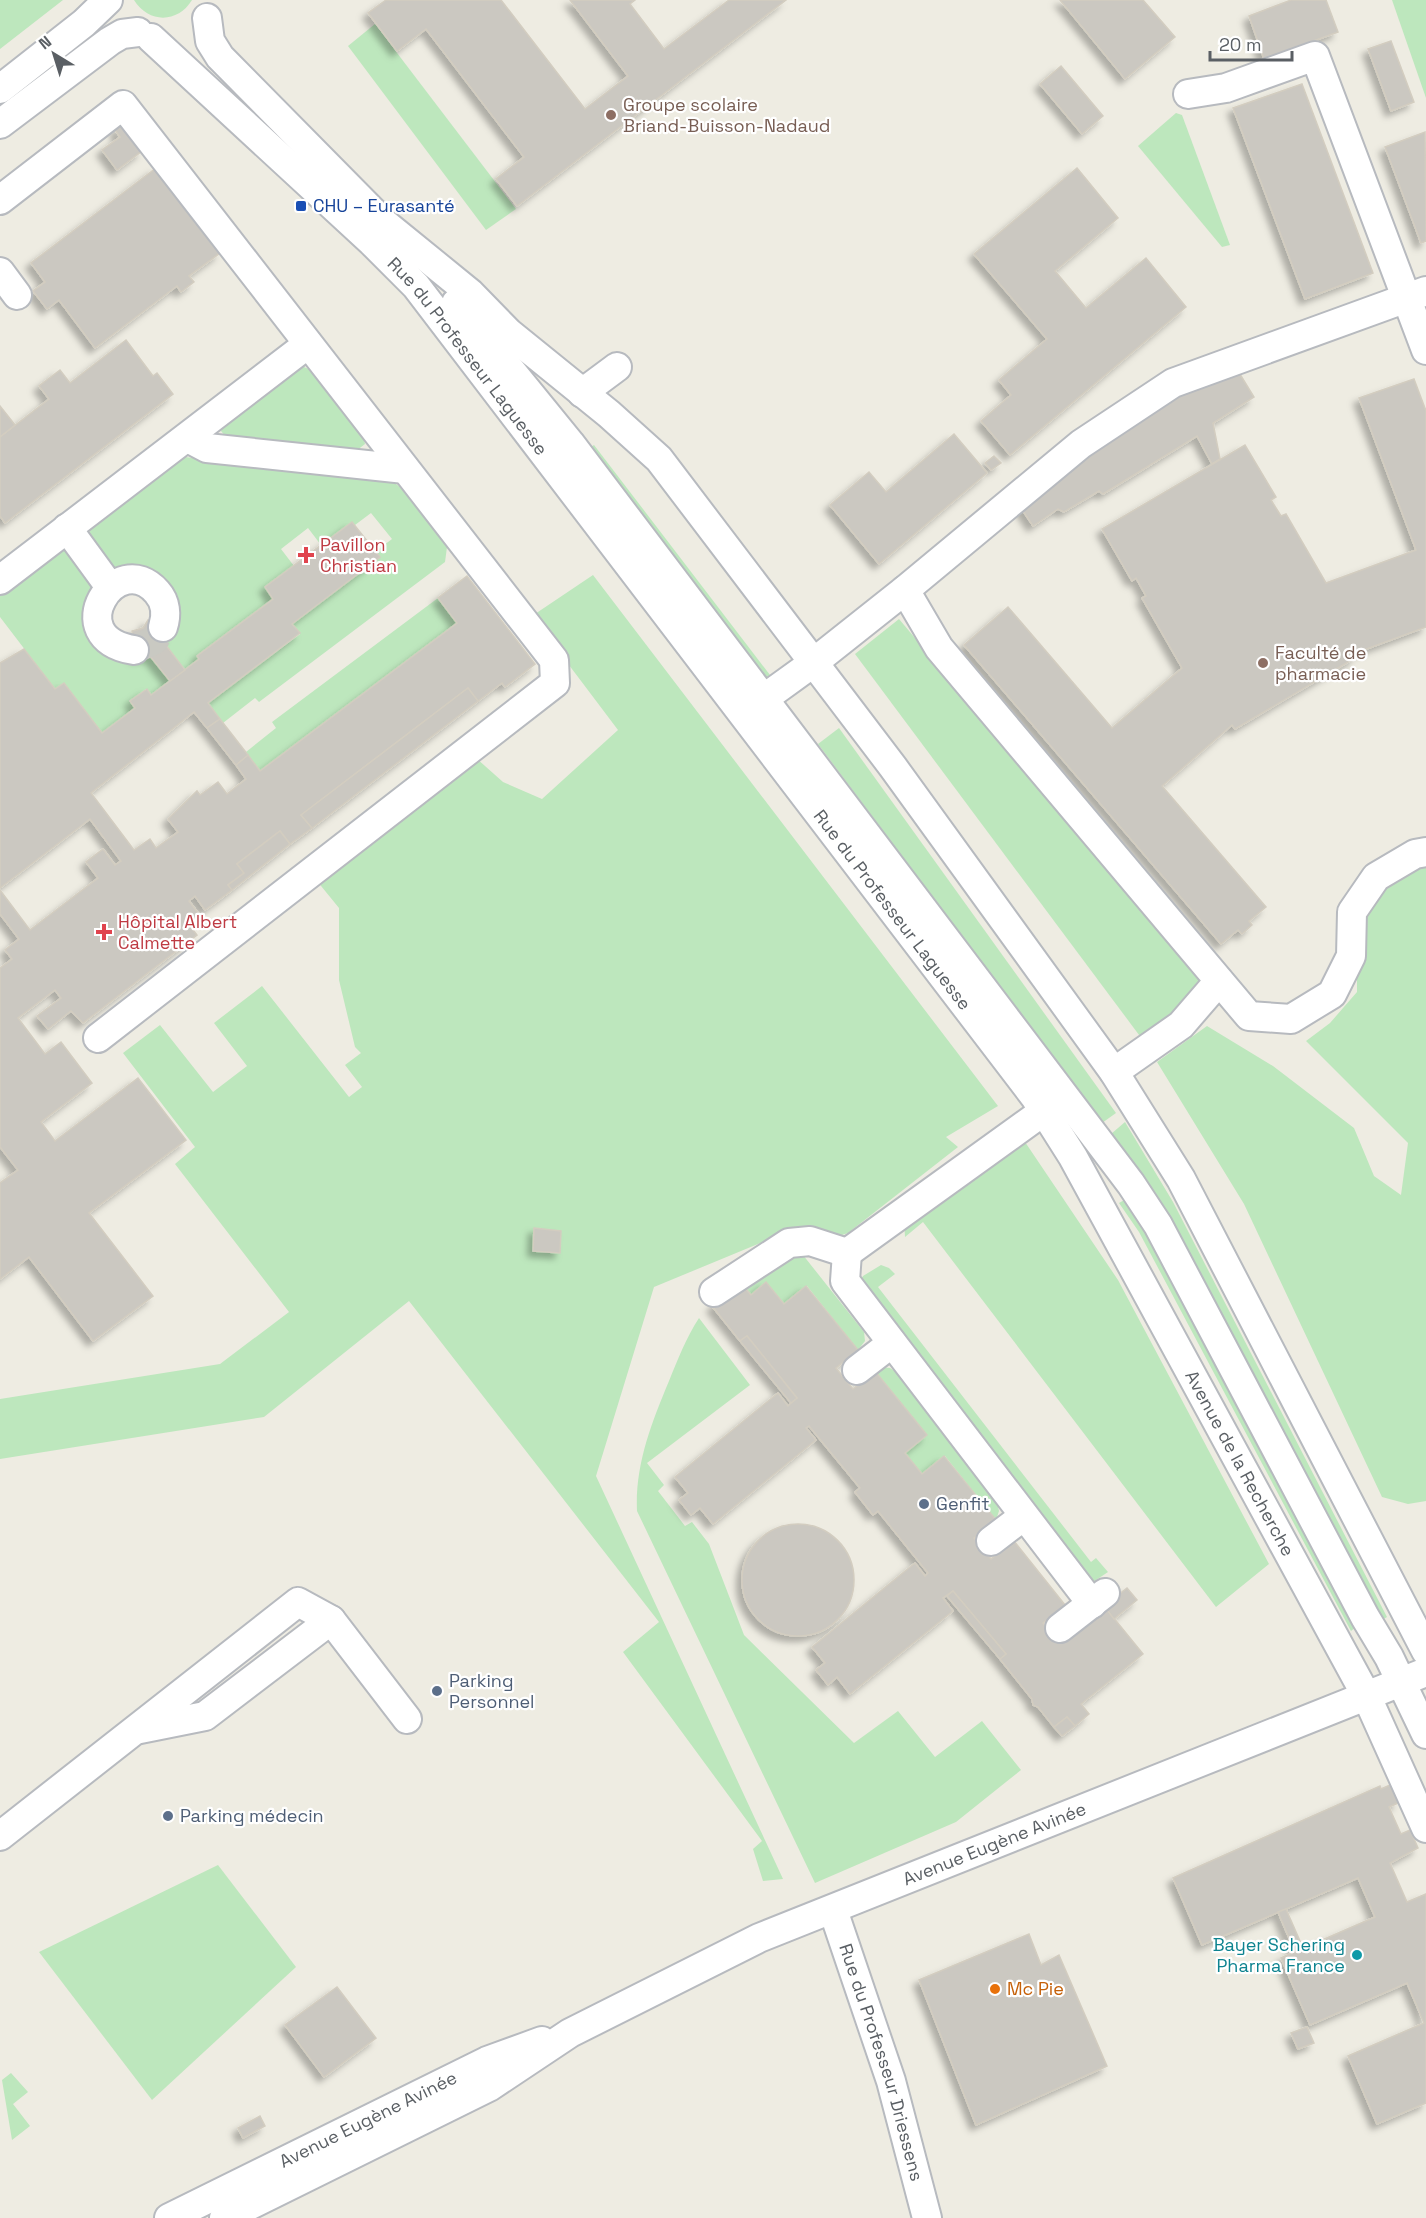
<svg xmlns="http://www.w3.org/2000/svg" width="1426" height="2218" font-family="'Space Grotesk',sans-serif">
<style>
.green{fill:#bde7bd}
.building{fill:#cbc8c1;stroke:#d3cdc0;stroke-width:1.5;filter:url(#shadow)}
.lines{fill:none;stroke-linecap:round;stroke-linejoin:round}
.minor-tunnel{stroke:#c9c9c2;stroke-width:28;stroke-dasharray:28 14;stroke-linecap:butt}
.minor-casing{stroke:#b7babf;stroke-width:32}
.minor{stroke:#fff;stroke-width:28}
.education-dot{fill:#8d6e63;stroke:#fff;stroke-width:2}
.transit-dot{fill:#1a4fb4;stroke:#fff;stroke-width:2}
.health-dot{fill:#e0444e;stroke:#fff;stroke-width:2}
.service-dot{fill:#5c6f8a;stroke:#fff;stroke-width:2}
.culture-dot{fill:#0f9aa8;stroke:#fff;stroke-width:2}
.food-dot{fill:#e8710a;stroke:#fff;stroke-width:2}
.labels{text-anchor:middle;stroke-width:4.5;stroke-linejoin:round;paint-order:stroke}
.education-label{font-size:18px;fill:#785e54;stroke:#fff;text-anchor:start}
.transit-label{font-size:18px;fill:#164399;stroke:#fff;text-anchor:start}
.street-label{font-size:18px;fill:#5a5f64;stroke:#fff}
.health-label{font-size:18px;fill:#be3a42;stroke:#fff;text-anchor:start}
.service-label{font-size:18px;fill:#4e5e75;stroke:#fff;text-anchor:start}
.culture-label{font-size:18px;fill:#0d838f;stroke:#fff;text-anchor:end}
.food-label{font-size:18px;fill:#c56008;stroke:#fff;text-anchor:start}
</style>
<defs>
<filter id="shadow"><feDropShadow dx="-5.5" dy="5.5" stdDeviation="3" flood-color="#0004"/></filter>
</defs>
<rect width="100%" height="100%" fill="#eeece2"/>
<g class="green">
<polygon points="0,0 63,0 0,49"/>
<path d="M134 0H192C178 23 149 24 134 0Z"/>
<polygon points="1392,0 1426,0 1426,98"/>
<polygon points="375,24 516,209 486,230 348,46"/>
<polygon points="1176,113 1182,115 1230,245 1222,247 1138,146"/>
<polygon points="304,367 311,370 364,438 365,444 356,451 227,438 221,431 222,425 296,368"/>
<polygon points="594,445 770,675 765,679 588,449"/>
<polygon points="185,457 393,482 400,487 447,547 445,562 259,702 255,698 223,723 208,703 300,634 292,624 380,557 376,551 392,539 371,513 355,525 352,522 321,545 308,528 281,549 294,566 265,587 273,599 197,656 199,659 185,670 165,644 175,613 104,563 89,541 90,528 174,463"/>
<polygon points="73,548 92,575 92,633 150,656 170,681 151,695 146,689 130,701 135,708 102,733 64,683 55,689 0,617 0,596 62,549"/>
<polygon points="593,575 998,1106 946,1137 958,1147 848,1233 836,1237 799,1227 654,1287 596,1476 783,1879 763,1881 753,1849 762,1841 623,1652 659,1622 409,1301 264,1417 0,1459 0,1399 220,1364 289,1312 175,1164 195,1147 123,1053 160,1025 213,1092 247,1066 214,1023 262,986 349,1097 362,1087 345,1065 361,1053 355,1047 339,980 339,908 317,881 476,758 503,782 542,799 618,730 532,616"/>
<polygon points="438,598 457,623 260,771 246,752 276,728 272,722"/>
<polygon points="899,619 1206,984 1145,1043 855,654"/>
<polygon points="839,728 1116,1113 1102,1123 818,744"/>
<polygon points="1426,863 1426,1501 1408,1504 1382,1497 1244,1204 1157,1062 1207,1026 1273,1066 1354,1128 1374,1176 1401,1195 1408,1143 1306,1041 1330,1023 1357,992 1357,963 1365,911 1386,886"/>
<polygon points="1125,1122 1173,1202 1387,1617 1382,1620 1168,1217 1147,1181 1111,1134"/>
<polygon points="1023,1139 1118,1280 1269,1564 1216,1607 923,1222 905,1237 904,1220"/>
<polygon points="1126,1199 1151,1236 1356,1627 1351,1631 1139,1232 1119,1203"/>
<polygon points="786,1254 803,1255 864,1332 865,1341 858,1350 807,1286 784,1304 766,1283 751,1295 741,1283"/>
<polygon points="881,1265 889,1268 895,1274 878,1287 1091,1562 1096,1558 1108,1572 1093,1582 859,1283 863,1276"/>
<path d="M699 1318 750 1385 647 1463 664 1485 658 1491 685 1526 692 1522 709 1544 744 1635 854 1743 898 1711 935 1757 982 1721 1021 1770 956 1822 815 1883 637 1511C635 1465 651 1424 669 1381 678 1359 686 1338 699 1318Z"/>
<polygon points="881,1367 890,1368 896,1372 997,1502 999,1511 996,1520 945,1456 922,1474 905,1453 927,1435 875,1371"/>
<polygon points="218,1865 296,1967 152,2100 39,1952"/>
<polygon points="11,2073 28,2092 13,2104 30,2126 12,2140 2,2080"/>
</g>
<g class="building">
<polygon points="386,0 501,0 585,109 628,76 570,0 635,0 630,4 664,49 729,0 786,0 517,206 496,179 524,157 426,29 397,51 368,13"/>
<polygon points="1060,0 1143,0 1175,37 1125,79"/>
<polygon points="1291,0 1326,0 1338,32 1264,59 1249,16"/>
<polygon points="1391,41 1414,102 1391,111 1368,49"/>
<polygon points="1061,66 1103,116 1082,134 1040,84"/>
<polygon points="1302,84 1373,273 1305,299 1233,108"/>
<polygon points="122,125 142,151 117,170 102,150 120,137 115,130"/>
<polygon points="1425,132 1426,241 1421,243 1385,147"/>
<polygon points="156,168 220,253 189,276 194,282 181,292 177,286 95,348 59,300 47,309 33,291 45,282 31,263"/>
<polygon points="1077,168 1118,218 1055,271 1086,308 1146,258 1186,307 1010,455 981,421 1011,395 999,380 1047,339 974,254"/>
<polygon points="126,340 153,376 157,373 173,394 5,523 0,516 0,437 49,399 39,386 60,370 70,383"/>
<polygon points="1238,371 1254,397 1213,423 1220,459 1212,464 1197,436 1103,494 1099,491 1064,512 1058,509 1033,526 1019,505 1171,397"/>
<polygon points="1414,379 1426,411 1426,627 1353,654 1355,658 1235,729 1232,725 1162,786 1266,907 1249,921 1252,925 1242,934 1238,930 1221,944 964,645 1008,607 1112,728 1182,668 1142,598 1146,596 1136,578 1132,581 1102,529 1245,445 1276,497 1271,500 1281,516 1286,514 1326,583 1416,550 1359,398"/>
<polygon points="0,406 15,425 0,437"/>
<polygon points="954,434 987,473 879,564 830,505 869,472 886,492"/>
<polygon points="994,456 1001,463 991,470 985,463"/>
<polygon points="352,522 380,557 292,624 300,633 208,703 220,719 207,728 194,712 91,793 134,850 150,839 156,848 178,832 168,819 197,791 200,795 218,782 227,794 246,779 236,765 248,755 260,771 457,623 438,598 467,576 535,664 505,687 502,683 478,701 468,688 301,815 312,828 290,844 280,831 237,864 244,873 228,885 232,890 205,910 195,896 189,901 199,914 188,923 197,935 83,1023 71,1011 48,1029 37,1016 61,998 55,990 18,1018 45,1054 61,1042 92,1083 41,1122 55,1141 138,1078 186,1140 89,1213 153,1296 93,1341 29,1257 0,1279 0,1183 18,1170 0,1147 0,968 12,959 5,950 19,939 0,914 0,890 30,930 98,878 86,862 103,849 115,865 121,861 90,819 0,888 0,663 24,649 55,689 64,683 102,733 135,708 130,701 147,689 151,695 199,659 197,656 273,599 265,587"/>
<polygon points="148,620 171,631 165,644 185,670 170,681 150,656 135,657 132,631 143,628"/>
<polygon points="468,688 478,701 312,828 301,815"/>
<polygon points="220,719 248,755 236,765 207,728"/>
<polygon points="280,831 290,844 232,890 228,885 244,873 237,864"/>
<polygon points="534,1228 561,1231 560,1253 533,1251"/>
<polygon points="766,1282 784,1304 806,1286 858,1350 836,1368 853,1389 875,1371 927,1435 905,1453 922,1474 944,1456 996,1520 974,1538 991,1559 1014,1541 1065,1605 1043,1623 1059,1643 1104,1606 1143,1654 1081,1704 1089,1714 1075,1726 1067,1717 1054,1727 1038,1707 1033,1705 1032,1699 1000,1659 1006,1654 953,1591 943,1598 953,1611 850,1694 837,1677 828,1685 816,1670 825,1663 812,1647 915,1563 925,1576 928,1573 878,1511 873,1515 855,1492 860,1488 809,1426 806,1428 816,1440 713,1524 700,1508 691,1515 679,1500 688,1493 675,1477 778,1393 788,1406 797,1398 747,1336 740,1341 712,1306 741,1283 751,1295"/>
<polygon points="747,1336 797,1398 791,1403 740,1341"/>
<circle cx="798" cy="1580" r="56"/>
<polygon points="1127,1588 1137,1600 1114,1619 1104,1606"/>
<polygon points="953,1591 1006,1654 1000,1659 947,1596"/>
<polygon points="1067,1717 1075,1726 1062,1736 1054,1727"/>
<polygon points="1390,1785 1398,1803 1389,1807 1401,1834 1410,1830 1418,1848 1390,1863 1407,1902 1426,1894 1426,2103 1377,2124 1348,2056 1424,2023 1407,1983 1310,2025 1281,1958 1375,1917 1358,1878 1202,1945 1173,1878 1380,1786 1381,1789"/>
<polygon points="1286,1909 1303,1948 1295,1952 1278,1912"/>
<polygon points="1029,1934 1041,1965 1059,1955 1107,2066 976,2125 919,1980"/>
<polygon points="337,1987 376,2038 324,2077 285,2025"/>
<polygon points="1307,2027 1314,2043 1298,2049 1291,2033"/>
<polygon points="260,2116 265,2126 243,2138 238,2128"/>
</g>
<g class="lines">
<polyline class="minor-tunnel" points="134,650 155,640 163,627"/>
<g class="minor-casing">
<g id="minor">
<polyline points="207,18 210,41 220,57 384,223 470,293 509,333 609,414 659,459 893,767 1114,1072 1181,1179 1426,1651"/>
<path id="s1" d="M151 38 372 242 416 286 1035 1097 1073 1157 1367 1697 1426 1828"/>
<polyline points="0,89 84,23 108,0"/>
<polyline points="1188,94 1226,88 1315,56 1426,350"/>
<polyline points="0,124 110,41 122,34 138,32"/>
<polyline points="0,200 123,105 554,660 555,683 98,1038"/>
<polyline points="0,272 17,295"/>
<polyline points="456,303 570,443 1131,1184 1158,1225 1365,1617 1389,1657 1426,1734"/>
<polyline points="582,393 617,367"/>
<polyline points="188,438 207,448 405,469"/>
<polyline points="67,528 110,587"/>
<polyline points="0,580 308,344"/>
<polyline points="905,590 939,648 1249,1016 1291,1019 1332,994 1351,956 1352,912 1376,877 1415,854 1426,852"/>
<path d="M134 650C58 638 117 546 157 592 166 602 167 615 163 627"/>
<polyline points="748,710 813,663 905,590 1081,444 1173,383 1426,291"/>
<polyline points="1114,1072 1181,1025 1219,981"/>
<polyline points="847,1253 845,1281 1092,1604"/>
<polyline points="714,1292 789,1243 810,1241 847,1253 1044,1111"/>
<polyline points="857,1370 892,1343"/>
<polyline points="991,1541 1024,1516"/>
<polyline points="1060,1628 1105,1593"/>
<polyline points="140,1729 205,1716 331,1620"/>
<polyline points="0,1836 298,1602 331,1620 407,1719"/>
<path id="s2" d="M833 1910 891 2081 927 2218"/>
<path id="s3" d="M169 2218 487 2061 542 2041"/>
<path id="s4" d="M224 2218 489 2087 570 2033 759 1938 1426 1672"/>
</g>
</g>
<use href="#minor" class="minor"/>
</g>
<g class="education-dot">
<circle cx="611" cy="115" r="6"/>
<circle cx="1263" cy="663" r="6"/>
</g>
<rect class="transit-dot" x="295" y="200" width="12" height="12" rx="3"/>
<g class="health-dot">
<path d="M303 546h6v6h6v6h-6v6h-6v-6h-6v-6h6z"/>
<path d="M101 923h6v6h6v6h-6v6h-6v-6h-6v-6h6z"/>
</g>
<g class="service-dot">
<circle cx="924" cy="1504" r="6"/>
<circle cx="437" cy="1691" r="6"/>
<circle cx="168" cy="1816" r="6"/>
</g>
<circle class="culture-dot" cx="1357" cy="1955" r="6"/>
<circle class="food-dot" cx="995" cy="1989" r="6"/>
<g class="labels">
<g class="education-label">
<text x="623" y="111">Groupe scolaire<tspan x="623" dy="21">Briand-Buisson-Nadaud</tspan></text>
<text x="1275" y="659">Faculté de<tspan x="1275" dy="21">pharmacie</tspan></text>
</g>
<g class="transit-label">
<text x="313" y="212">CHU – Eurasanté</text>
</g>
<g class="street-label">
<text dy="6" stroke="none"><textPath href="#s1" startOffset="450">Rue du Professeur Laguesse</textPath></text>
<text dy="6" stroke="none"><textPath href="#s1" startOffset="1148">Rue du Professeur Laguesse</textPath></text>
<text dy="6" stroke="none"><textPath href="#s1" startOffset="1803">Avenue de la Recherche</textPath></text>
<text dy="6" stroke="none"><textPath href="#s4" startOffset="858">Avenue Eugène Avinée</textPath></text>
<text dy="6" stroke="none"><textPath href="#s2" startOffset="160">Rue du Professeur Driessens</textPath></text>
<text dy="6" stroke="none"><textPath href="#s3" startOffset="222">Avenue Eugène Avinée</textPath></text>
</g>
<g class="health-label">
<text x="320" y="551">Pavillon<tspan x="320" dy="21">Christian</tspan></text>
<text x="118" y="928">Hôpital Albert<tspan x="118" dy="21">Calmette</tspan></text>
</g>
<g class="service-label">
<text x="936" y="1510">Genfit</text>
<text x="449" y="1687">Parking<tspan x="449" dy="21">Personnel</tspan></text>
<text x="180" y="1822">Parking médecin</text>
</g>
<g class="culture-label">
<text x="1345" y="1951">Bayer Schering<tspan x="1345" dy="21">Pharma France</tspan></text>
</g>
<g class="food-label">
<text x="1007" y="1995">Mc Pie</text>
</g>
</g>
<g transform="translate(54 54) rotate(322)" stroke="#ffffff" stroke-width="4.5" paint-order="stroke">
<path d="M0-4.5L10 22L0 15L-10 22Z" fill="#5a5f64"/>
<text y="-9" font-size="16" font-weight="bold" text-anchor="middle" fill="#5a5f64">N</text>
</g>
<path d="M1210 51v9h82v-9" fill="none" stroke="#5a5f64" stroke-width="3"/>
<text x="1219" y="51" font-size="18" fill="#5a5f64" stroke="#ffffff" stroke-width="4.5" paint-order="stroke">20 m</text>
</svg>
